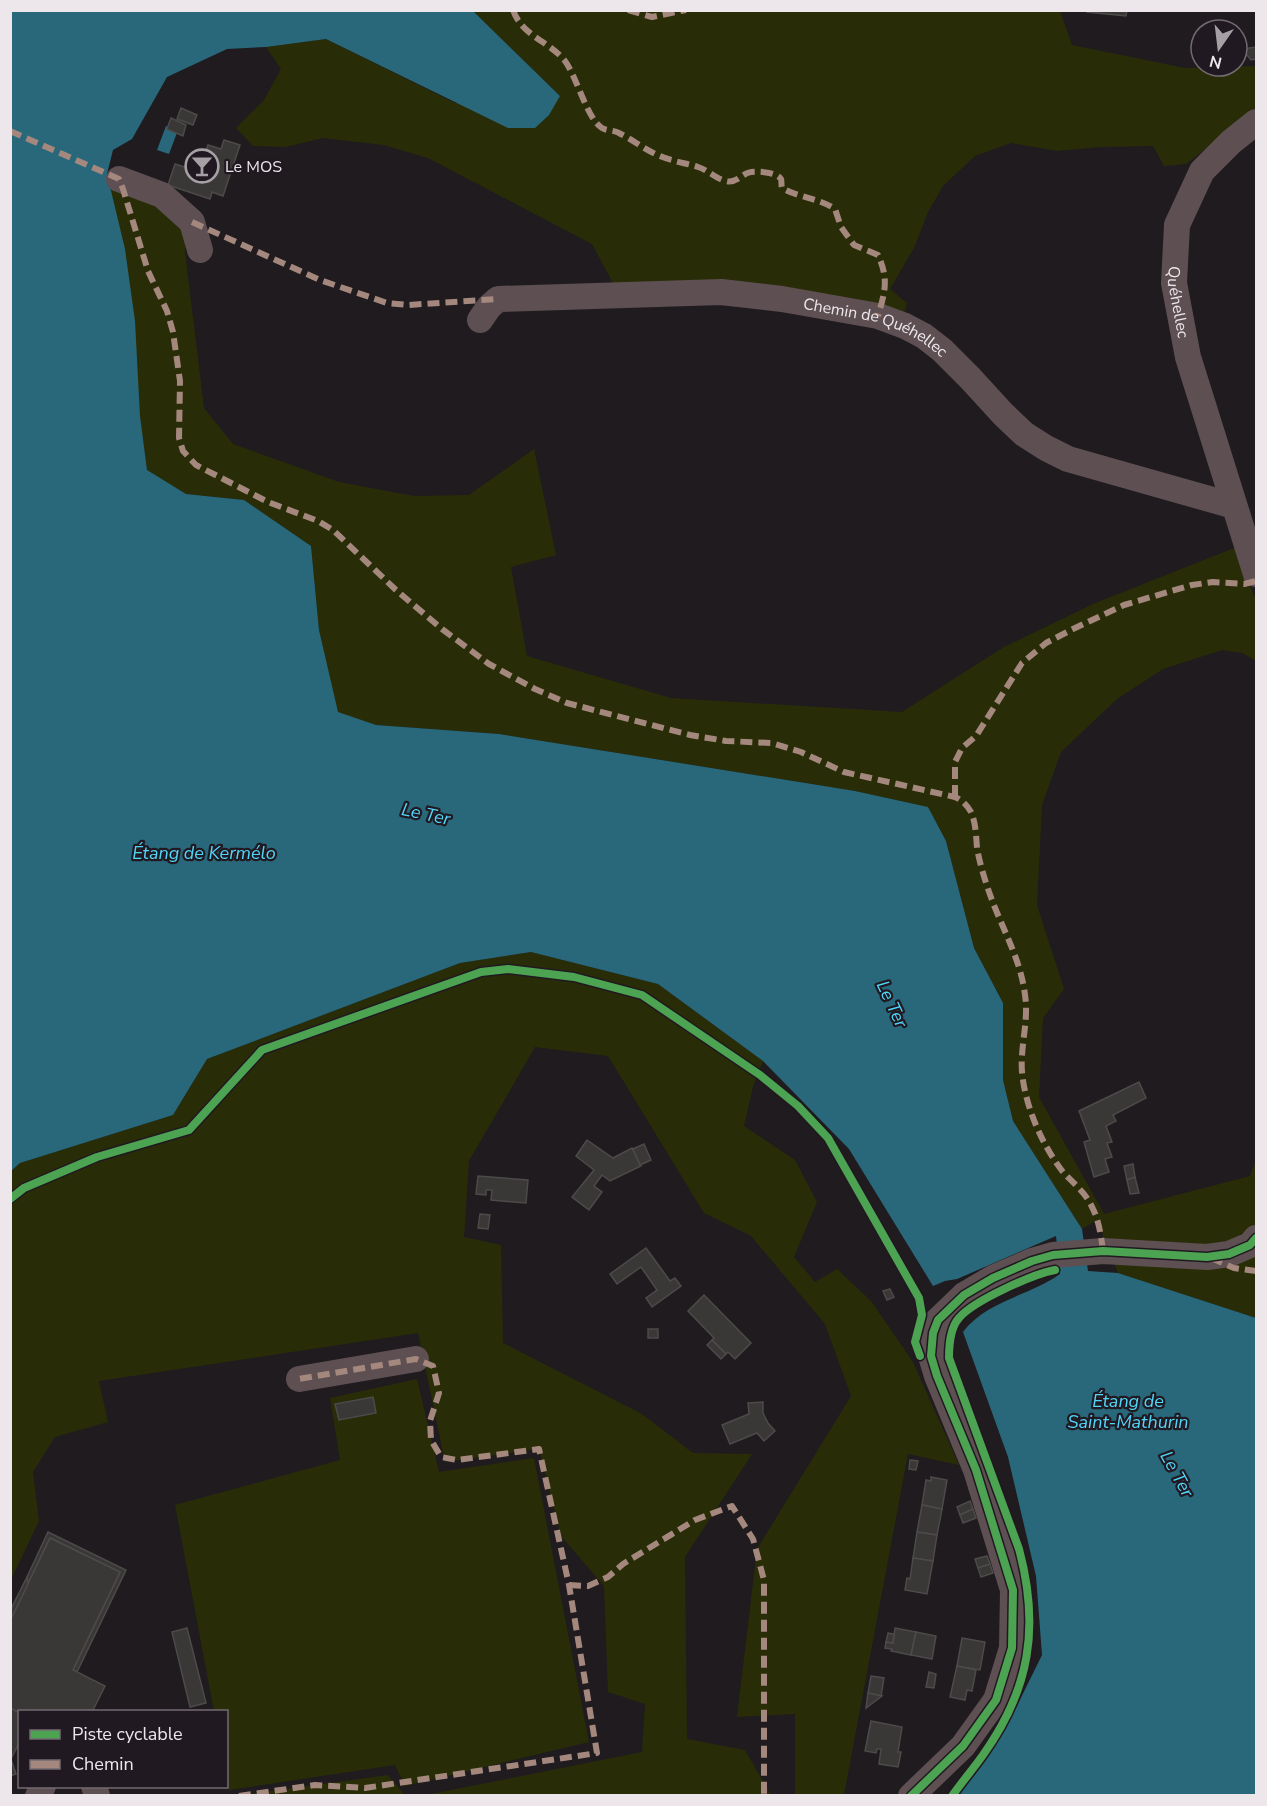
<svg xmlns="http://www.w3.org/2000/svg" width="1267" height="1806" font-family="'Nunito Sans',sans-serif">
<style>
.green{fill:#292d07}
.water{fill:#29687a}
.building{fill:#3a3737;stroke:#4d4a4a;stroke-width:1.5}
.lines{fill:none;stroke-linecap:round;stroke-linejoin:round}
.minor{stroke:#5e4f53;stroke-width:26}
.quiet{stroke:#a5887d;stroke-width:6;stroke-dasharray:12 6;stroke-linecap:butt}
.cycleway-casing{stroke:#211921;stroke-width:11}
.cycleway{stroke:#4ca352;stroke-width:8}
.labels{text-anchor:middle;stroke-width:4.5;stroke-linejoin:round;paint-order:stroke}
.poi-label{font-size:16px;fill:#ede7ec;stroke:#211921;text-anchor:start}
.street-label{font-size:16px;fill:#ede7ec;stroke:#211921}
.water-label{font-size:18px;font-style:italic;fill:#50d6f8;stroke:#211921}
</style>
<rect width="100%" height="100%" fill="#1f1b1f"/>
<g class="green">
<polygon points="473,11 1060,11 1072,45 1185,68 1256,66 1256,115 1249,116 1186,164 1164,166 1153,146 1100,147 1057,151 1011,143 975,156 943,186 928,212 914,248 890,289 907,303 901,323 782,299 621,298 592,244 428,158 383,145 323,138 286,147 253,146 236,128 264,100 281,69 266,47 326,39 455,103 560,96"/>
<polygon points="108,177 162,195 185,224 185,252 204,408 233,444 339,482 414,496 469,495 534,449 556,555 511,567 527,656 671,698 902,712 1004,647 1093,604 1234,548 1256,600 1256,661 1242,653 1222,650 1163,669 1117,699 1061,752 1042,805 1037,905 1064,989 1043,1018 1039,1097 1104,1214 1250,1176 1256,1160 1256,1318 1118,1273 1097,1220 1082,1229 1013,1121 1003,1080 1003,1003 974,948 946,841 928,807 855,791 499,734 376,725 337,712 319,630 311,546 244,500 186,494 147,471"/>
<polygon points="531,952 658,984 763,1061 753,1087 744,1126 795,1160 817,1202 794,1257 815,1282 837,1269 871,1301 913,1362 959,1465 908,1454 844,1795 795,1795 795,1714 737,1717 757,1549 851,1396 825,1324 751,1236 704,1213 608,1056 535,1047 469,1161 464,1237 501,1245 503,1343 642,1414 693,1453 752,1454 685,1557 687,1739 745,1750 771,1795 426,1795 642,1752 645,1704 608,1692 604,1586 561,1536 539,1449 445,1462 418,1333 99,1381 108,1422 55,1437 33,1472 39,1521 11,1580 11,1171 20,1163 173,1115 207,1059 460,963"/>
<polygon points="417,1379 439,1472 534,1458 589,1742 405,1786 395,1765 229,1790 226,1775 226,1712 214,1711 175,1505 340,1460 330,1398"/>
<polygon points="388,1775 405,1795 242,1795"/>
</g>
<g class="water">
<path d="M11 11H473L560 96 549 115 535 128H508L326 39 266 47 227 49 167 77 132 139 113 150 107 174 125 249 135 321 140 416 147 470 186 494 244 500 311 546 319 630 338 712 376 725 499 734 855 791 928 807 946 841 974 948 1003 1003V1080L1013 1121 1082 1229 1088 1271 1118 1273 1256 1318V1795H956L1005 1730 1042 1655 1036 1576 1008 1457 963 1332C986 1301 1029 1296 1060 1274L1056 1236 957 1279 945 1281 933 1286 849 1149 763 1061 658 984 531 952 460 963 207 1059 173 1115 20 1163 11 1171Z"/>
<polygon points="166,126 178,130 169,154 157,150"/>
</g>
<g class="building">
<polygon points="1088,10 1127,10 1126,16 1087,12"/>
<polygon points="1256,47 1256,59 1251,60 1242,49"/>
<polygon points="181,108 197,115 193,125 177,119"/>
<polygon points="171,118 186,125 183,136 167,129"/>
<polygon points="224,140 240,145 223,196 212,192 210,199 168,185 175,164 194,170 199,154 204,156 208,145 221,149"/>
<polygon points="1139,1082 1146,1098 1113,1115 1116,1121 1106,1126 1112,1142 1107,1143 1112,1157 1105,1159 1109,1172 1094,1177 1084,1142 1090,1140 1079,1111"/>
<polygon points="587,1140 613,1158 632,1148 641,1166 610,1181 602,1175 594,1186 602,1192 589,1210 572,1197 594,1170 576,1156"/>
<polygon points="644,1144 651,1160 640,1165 633,1149"/>
<polygon points="1133,1164 1135,1177 1127,1180 1124,1166"/>
<polygon points="478,1176 528,1180 526,1203 491,1200 492,1190 486,1190 486,1195 476,1194"/>
<polygon points="1135,1177 1139,1193 1130,1194 1127,1180"/>
<polygon points="480,1214 490,1215 488,1229 478,1228"/>
<polygon points="646,1248 670,1281 675,1278 681,1286 652,1307 646,1298 657,1290 641,1267 617,1284 610,1274"/>
<polygon points="890,1289 894,1297 887,1300 883,1291"/>
<polygon points="704,1295 751,1343 735,1359 728,1352 726,1354 712,1340 714,1338 688,1311"/>
<rect x="648" y="1329" width="10" height="9"/>
<polygon points="712,1340 726,1354 721,1359 707,1345"/>
<polygon points="373,1397 376,1413 339,1420 335,1404"/>
<polygon points="763,1402 763,1413 768,1423 775,1431 764,1441 757,1433 730,1444 722,1425 749,1414 748,1403"/>
<polygon points="910,1460 918,1461 916,1470 909,1469"/>
<polygon points="931,1477 947,1480 942,1509 922,1505 926,1480 931,1481"/>
<polygon points="970,1501 973,1509 960,1515 957,1507"/>
<polygon points="922,1505 942,1509 937,1535 917,1532"/>
<polygon points="973,1509 976,1518 963,1523 960,1515"/>
<polygon points="48,1532 126,1570 77,1672 73,1670 120,1572 50,1538 28,1584 27,1577"/>
<polygon points="917,1532 937,1535 933,1561 913,1558"/>
<polygon points="50,1538 120,1572 73,1670 105,1686 92,1712 20,1713 10,1708 10,1621"/>
<polygon points="987,1556 990,1564 978,1568 975,1559"/>
<polygon points="913,1558 933,1561 927,1594 905,1590 907,1578 910,1579"/>
<polygon points="990,1564 993,1573 981,1577 978,1568"/>
<polygon points="27,1577 28,1584 10,1621 10,1611"/>
<polygon points="187,1628 206,1703 190,1707 172,1632"/>
<polygon points="895,1628 916,1632 911,1655 891,1651 892,1649 885,1648 886,1642 893,1643"/>
<polygon points="916,1632 936,1636 932,1659 911,1655"/>
<polygon points="888,1633 894,1634 893,1643 886,1642"/>
<polygon points="962,1638 985,1642 980,1670 957,1666"/>
<polygon points="957,1666 976,1670 972,1691 967,1690 965,1700 950,1697"/>
<polygon points="929,1672 936,1674 934,1688 926,1687"/>
<polygon points="871,1676 884,1678 881,1696 868,1693"/>
<polygon points="868,1693 882,1696 866,1708"/>
<polygon points="10,1708 20,1713 20,1741 11,1759 16,1774 10,1776"/>
<polygon points="871,1721 902,1727 898,1752 901,1752 898,1767 879,1764 881,1749 877,1749 876,1753 865,1751"/>
</g>
<g class="lines">
<g class="minor">
<path id="s1" d="M1256 122 1231 142 1202 171 1177 225 1174 283 1188 357 1256 574"/>
<polyline points="119,179 162,195 192,222 200,250"/>
<path id="s2" d="M480 320 489 307 498 299 721 292 782 299 878 316 905 326 924 336 942 350 970 378 1003 414 1024 434 1046 448 1068 459 1234 506"/>
<polyline points="299,1379 416,1359"/>
<polyline points="94,1786 97,1796"/>
<polyline points="38,1796 43,1786"/>
<polyline points="911,1796 963,1746 996,1700 1012,1648 1013,1590 976,1470 937,1376 931,1356 933,1333 938,1320 964,1295 993,1278 1032,1261 1053,1255 1103,1251 1207,1257 1229,1254 1250,1245 1256,1238"/>
</g>
<g class="quiet">
<path d="M513 10C522 36 549 41 565 61 577 77 587 119 602 128 607 131 614 130 619 133 637 142 651 155 672 160 680 163 690 164 698 167 708 170 716 179 726 181 737 184 742 173 751 172 758 171 777 172 781 179 782 182 781 185 782 188 799 198 819 198 835 209L841 227 854 245 878 255C889 279 885 292 878 316"/>
<polyline points="628,10 652,17 686,10"/>
<path d="M10 131 119 179 123 189 148 271 167 311 173 332 180 381 179 438 183 451 196 465 268 502 318 521 333 530 396 590 442 629 489 664 535 689 567 703 690 735 726 741 772 743 801 752 844 772 955 797C962 800 967 805 971 812 976 823 976 836 977 848 980 865 986 884 992 900 1004 932 1021 961 1025 995 1029 1021 1020 1046 1022 1072 1025 1106 1042 1145 1063 1172 1073 1183 1086 1193 1092 1207 1099 1220 1101 1236 1103 1251"/>
<polyline points="192,222 320,280 387,303 408,305 498,299"/>
<polyline points="955,797 955,762 962,748 976,736 1022,663 1046,643 1073,629 1124,605 1192,585 1213,582 1244,584 1256,581"/>
<polyline points="1211,1258 1234,1268 1256,1271"/>
<polyline points="569,1585 588,1586 608,1577 623,1564 695,1520 732,1506 753,1539 764,1580 764,1796"/>
<polyline points="239,1796 315,1785 365,1788 597,1753 569,1585 539,1449 457,1460 441,1457 431,1440 430,1421 439,1393 433,1366 416,1359 299,1379"/>
</g>
<g class="cycleway-casing">
<g id="cycleway">
<polyline points="10,1199 24,1188 97,1157 189,1130 262,1050 481,972 508,969 574,977 642,995 760,1075 798,1106 828,1138 919,1298 922,1315 915,1342 920,1356"/>
<polyline points="911,1796 963,1746 996,1700 1012,1648 1013,1590 976,1470 937,1376 931,1356 933,1333 938,1320 964,1295 993,1278 1032,1261 1053,1255 1103,1251 1207,1257 1229,1254 1250,1245 1256,1238"/>
<path d="M952 1796C962 1782 973 1769 983 1755 1030 1689 1040 1627 1019 1549L949 1358C949 1345 950 1328 959 1318 973 1301 1033 1274 1055 1270"/>
</g>
</g>
<use href="#cycleway" class="cycleway"/>
</g>
<defs>
<g id="bar-ring" transform="scale(1.725)"><circle r="9.5" fill="#211921" stroke="#a5a0a4" stroke-width="1.5"/><path d="M-6-5H6L.8 .8V4.5H3.5V6h-7V4.5H-.8V.8Z" fill="#a5a0a4"/></g>
</defs>
<g fill-rule="evenodd">
<use href="#bar-ring" x="202" y="166"/>
</g>
<g class="labels">
<g class="poi-label">
<text x="225" y="172">Le MOS</text>
</g>
<g class="street-label">
<text dy="6" stroke="none"><textPath href="#s1" startOffset="210">Quéhellec</textPath></text>
<text dy="6" stroke="none"><textPath href="#s2" startOffset="411">Chemin de Quéhellec</textPath></text>
</g>
<g class="water-label">
<text transform="translate(426 814) rotate(12)" y="6">Le Ter</text>
<text x="204" y="859">Étang de Kermélo</text>
<text transform="translate(892 1004) rotate(65)" y="6">Le Ter</text>
<text x="1128" y="1407">Étang de<tspan x="1128" dy="21">Saint-Mathurin</tspan></text>
<text transform="translate(1177 1474) rotate(61)" y="6">Le Ter</text>
</g>
</g>
<rect width="1267" height="1806" fill="none" stroke="#ede7ec" stroke-width="24"/>
<rect x="18" y="1710" width="210" height="78" fill="#211921" stroke="#736b72" stroke-width="1.5"/>
<rect x="30" y="1730" width="30" height="9" fill="#4ca352" stroke="#736b72" stroke-width="1.5"/>
<text x="72" y="1740" font-size="18" fill="#ede7ec">Piste cyclable</text>
<rect x="30" y="1760" width="30" height="9" fill="#a5887d" stroke="#736b72" stroke-width="1.5"/>
<text x="72" y="1770" font-size="18" fill="#ede7ec">Chemin</text>
<g transform="translate(1219 48) rotate(194)"><circle r="28" fill="#211921" stroke="#736b72" stroke-width="1.5"/>
<path d="M0-4.5L10 22L0 15L-10 22Z" fill="#a5a0a4"/>
<text y="-9" font-size="16" font-weight="bold" text-anchor="middle" fill="#ede7ec">N</text>
</g>
</svg>
